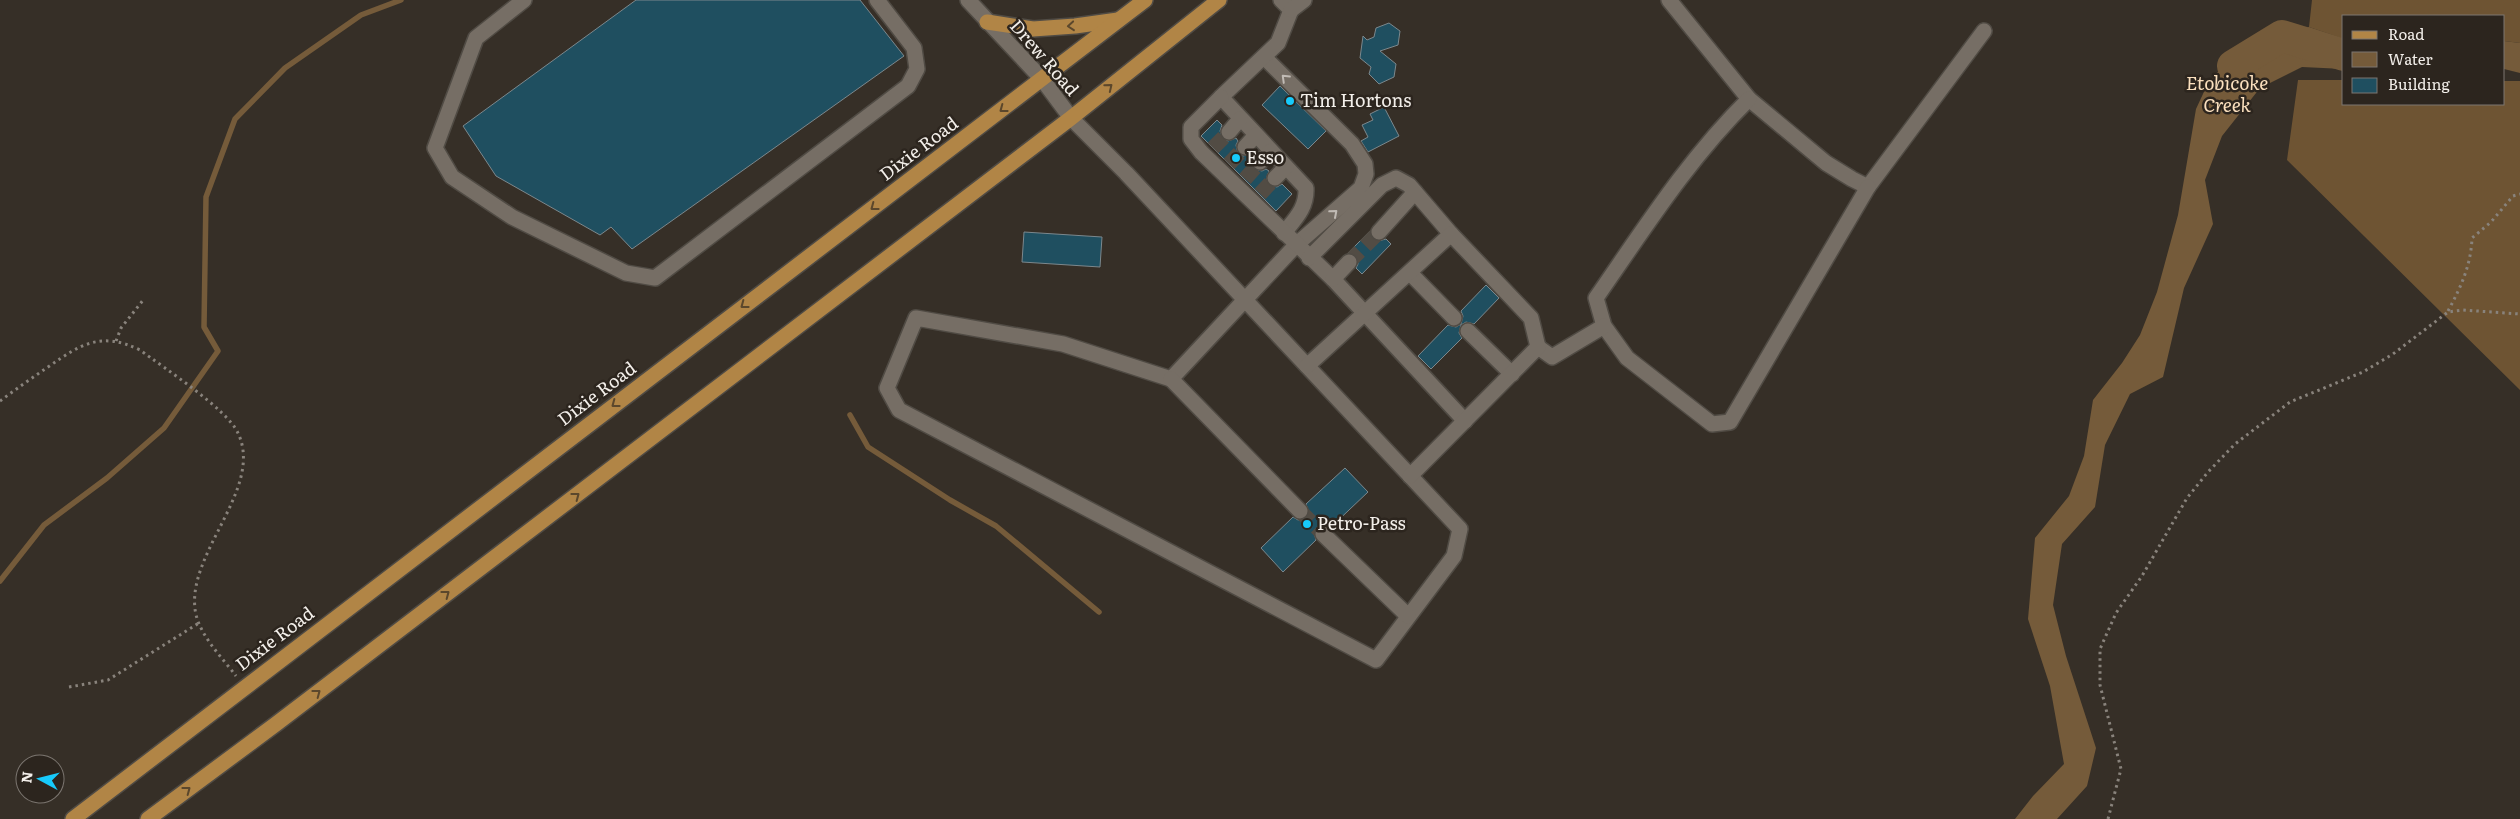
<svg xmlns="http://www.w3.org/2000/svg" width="2520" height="819" font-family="Literata,serif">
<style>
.forest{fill:#6e5433}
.water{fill:#755b3a}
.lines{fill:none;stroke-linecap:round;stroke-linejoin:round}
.stream{stroke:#755b3a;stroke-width:5.5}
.river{stroke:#755b3a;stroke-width:32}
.building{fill:#1f4f60;stroke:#7c888d}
.minor-tunnel{stroke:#524c44;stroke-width:15;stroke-dasharray:15 8;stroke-linecap:butt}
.minor-casing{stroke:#504b44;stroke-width:18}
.major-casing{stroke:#504b44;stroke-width:18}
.path{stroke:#89837c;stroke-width:3;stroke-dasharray:2.5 4;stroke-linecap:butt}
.minor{stroke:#766e65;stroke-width:15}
.major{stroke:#b18546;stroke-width:15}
.oneway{stroke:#5b472c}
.oneway2{stroke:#c1bbb5}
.poi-dot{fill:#17cafb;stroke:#2c251e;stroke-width:2}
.labels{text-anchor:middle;stroke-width:5;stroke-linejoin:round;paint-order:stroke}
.street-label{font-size:18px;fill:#f3efea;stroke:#2c251e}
.poi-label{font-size:18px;fill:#f3efea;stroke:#2c251e;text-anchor:start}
.water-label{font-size:19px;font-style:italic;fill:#fbe0be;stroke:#2c251e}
</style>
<rect width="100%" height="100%" fill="#362f27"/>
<g class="forest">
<polygon points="2312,0 2520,0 2520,43 2504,41 2504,16 2344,16 2344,39 2309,27"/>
<polygon points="2298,80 2344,80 2344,104 2504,104 2504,81 2520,81 2520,390 2287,160"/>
</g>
<g class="water">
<polygon points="2309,27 2344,39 2344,69 2302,67 2260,88 2222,136 2205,180 2213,224 2184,288 2163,377 2130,394 2105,445 2095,507 2062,544 2053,605 2066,656 2096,748 2087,786 2057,819 2015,819 2033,796 2064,764 2050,686 2028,619 2035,538 2069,496 2084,456 2093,400 2122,363 2140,335 2157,292 2178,215 2196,109 2209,81 2231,58"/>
<polygon points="2504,41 2520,43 2520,73 2504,69"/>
</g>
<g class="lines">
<g class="stream">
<polyline points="850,415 868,447 950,500 996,526 1099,612"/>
<polyline points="0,581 44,525 107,478 164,428 218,351 204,327 206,197 235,119 285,68 361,15 401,0"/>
</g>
<polyline class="river" points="2233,66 2282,36 2344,55"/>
</g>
<g class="building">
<polygon points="636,0 860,0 904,56 632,249 611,227 600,235 496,176 463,126"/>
<polygon points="1389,23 1400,31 1398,45 1380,51 1396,64 1394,77 1379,84 1369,74 1371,67 1360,58 1363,36 1367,40 1374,37 1376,28"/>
<polygon points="1280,86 1326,131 1308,149 1262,105"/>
<polygon points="1384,107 1399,136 1368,152 1361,141 1368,137 1362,125 1373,120 1370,114"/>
<polygon points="1217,120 1222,125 1220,131 1223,139 1228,141 1236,138 1238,141 1236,145 1238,154 1243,156 1251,154 1253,156 1251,164 1254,169 1262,171 1266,169 1269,171 1266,180 1269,185 1277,187 1282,184 1292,194 1276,211 1201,136"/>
<polygon points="1370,231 1373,239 1378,241 1386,239 1391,244 1362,274 1356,268 1358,264 1356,256 1348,253"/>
<polygon points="1024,232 1102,237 1100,267 1022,262"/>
<polygon points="1486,285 1499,298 1474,324 1466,322 1461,325 1459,333 1462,338 1431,369 1418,356 1448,325 1456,327 1461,324 1463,316 1461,311"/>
<polygon points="1345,468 1368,492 1330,528 1325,525 1317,527 1314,532 1316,540 1283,572 1261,548 1293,517 1298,520 1306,518 1309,513 1306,504"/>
</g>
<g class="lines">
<g class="minor-tunnel">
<polyline points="1213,148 1229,132"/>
<polyline points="1229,164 1245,147"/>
<polyline points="1245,179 1260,162"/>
<polyline points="1260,194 1275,178"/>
<polyline points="1349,262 1379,232"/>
<polyline points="1300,511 1323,534"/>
</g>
<g class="minor-casing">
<g id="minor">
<polyline points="524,0 476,38 435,148 452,177 512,217 626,273 655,278 908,86 917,69 914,48 877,0"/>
<polyline points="968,0 1042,79 1071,118 1126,173 1460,529 1454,556 1376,660 899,410 887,388 916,318 1063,344 1171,379 1297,244 1361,188 1366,174 1365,164 1352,144 1265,58"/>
<path d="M1281 0 1291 10 1278 43 1221 97 1306 188C1307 208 1295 219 1284 233"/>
<polyline points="1669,0 1749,99 1826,163 1852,179 1868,187 1984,31"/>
<polyline points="1291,10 1304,0"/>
<polyline points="1221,97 1191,127 1191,139 1201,152 1333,279 1465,421"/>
<path d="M1749 99C1689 158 1644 229 1596 298L1604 326 1627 358 1712 424 1730 422 1868 187"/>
<polyline points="1229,132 1240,119"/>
<polyline points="1245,147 1256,135"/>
<polyline points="1260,162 1271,151"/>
<polyline points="1275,178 1286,167"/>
<polyline points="1379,232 1415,192"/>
<polyline points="1309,258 1382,185 1396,178 1409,185 1451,234"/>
<polyline points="1410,273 1454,318"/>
<polyline points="1333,279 1349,262"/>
<polyline points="1468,331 1512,374"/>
<polyline points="1538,347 1552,357 1604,326"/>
<polyline points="1307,366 1451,234 1531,318 1538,347 1410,476"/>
<polyline points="1171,379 1300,511"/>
<polyline points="1323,534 1408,616"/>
</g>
</g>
<g class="major-casing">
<g id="major">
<polyline points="987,22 1033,29 1075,26 1118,20"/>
<polyline points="73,819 1145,0"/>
<polyline points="148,819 276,724 1071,118 1219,0"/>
</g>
</g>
<g class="path">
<path d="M2448 311C2461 287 2471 265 2472 238L2491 222 2513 196 2520 194"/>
<polyline points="116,341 121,328 144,299"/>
<path d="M0 401C16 389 32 378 48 367 81 344 101 331 140 350 164 368 227 409 238 433 264 488 188 551 195 609 198 634 221 656 236 676"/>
<polyline points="69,687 108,680 199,623"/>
<polyline points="2108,819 2121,769 2100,685 2100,649 2116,613 2142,576 2187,498 2208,472 2235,444 2290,402 2363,372 2393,354 2448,312 2463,310 2520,314"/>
</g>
<use href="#minor" class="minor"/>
<use href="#major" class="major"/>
</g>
<defs><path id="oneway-chevron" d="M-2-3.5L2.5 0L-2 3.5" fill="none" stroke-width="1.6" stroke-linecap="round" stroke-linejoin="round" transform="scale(1.25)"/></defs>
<g class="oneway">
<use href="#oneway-chevron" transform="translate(1071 26) rotate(175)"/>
<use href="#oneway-chevron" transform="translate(1109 87) rotate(-39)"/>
<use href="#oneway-chevron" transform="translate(1003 109) rotate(143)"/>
<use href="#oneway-chevron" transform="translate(874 207) rotate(143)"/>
<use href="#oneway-chevron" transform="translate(744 305) rotate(143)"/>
<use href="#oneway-chevron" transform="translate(615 404) rotate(143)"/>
<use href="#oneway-chevron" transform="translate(576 496) rotate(-37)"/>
<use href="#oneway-chevron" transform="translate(446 594) rotate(-37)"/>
<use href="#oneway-chevron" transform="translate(317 693) rotate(-37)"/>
<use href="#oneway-chevron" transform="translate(187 790) rotate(-37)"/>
</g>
<g class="oneway2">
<use href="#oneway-chevron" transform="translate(1285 78) rotate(-136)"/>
<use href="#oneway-chevron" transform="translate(1334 213) rotate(-41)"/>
</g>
<g class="poi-dot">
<circle cx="1290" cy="101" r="5"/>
<circle cx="1236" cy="158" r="5"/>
<circle cx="1307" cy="524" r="5"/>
</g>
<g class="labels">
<g class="street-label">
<text transform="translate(1044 58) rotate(49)" y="6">Drew Road</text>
<text transform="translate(919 149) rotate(-37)" y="6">Dixie Road</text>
<text transform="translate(597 394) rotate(-37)" y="6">Dixie Road</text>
<text transform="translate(275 639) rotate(-37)" y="6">Dixie Road</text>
</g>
<g class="poi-label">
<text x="1300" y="107">Tim Hortons</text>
<text x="1246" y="164">Esso</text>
<text x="1317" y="530">Petro-Pass</text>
</g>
<g class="water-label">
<text x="2227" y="90">Etobicoke<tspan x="2227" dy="22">Creek</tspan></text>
</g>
</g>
<rect x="2342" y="15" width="162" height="90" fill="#2c251e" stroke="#7c7670"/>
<rect x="2352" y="31" width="25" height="8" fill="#b18546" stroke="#7c7670"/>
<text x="2388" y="40" font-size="15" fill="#f3efea">Road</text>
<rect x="2352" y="52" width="25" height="15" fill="#755b3a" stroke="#7c7670"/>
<text x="2388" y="65" font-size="15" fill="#f3efea">Water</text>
<rect x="2352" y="78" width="25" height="15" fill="#1f4f60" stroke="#7c7670"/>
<text x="2388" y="90" font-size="15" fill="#f3efea">Building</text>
<g transform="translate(40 779) rotate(277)"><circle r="24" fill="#2c251e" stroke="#7c7670"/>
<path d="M0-4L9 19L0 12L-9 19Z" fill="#17cafb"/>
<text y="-8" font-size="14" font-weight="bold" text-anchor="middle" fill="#f3efea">N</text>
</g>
</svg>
